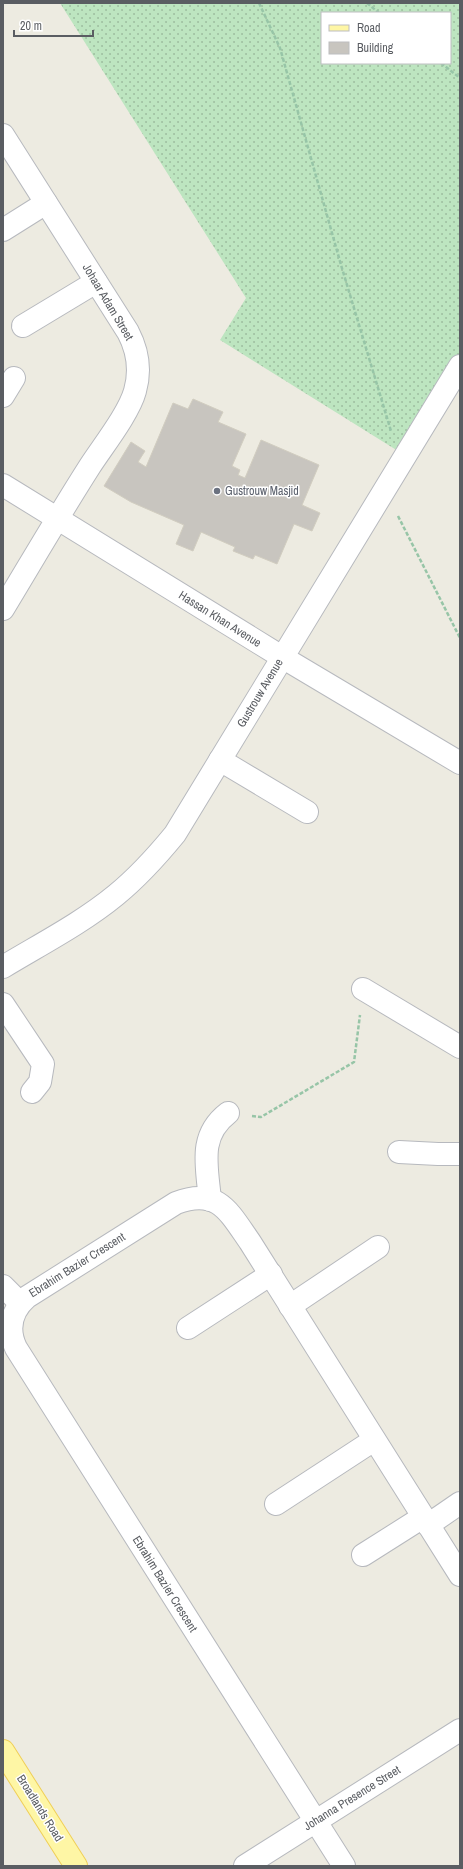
<svg xmlns="http://www.w3.org/2000/svg" width="463" height="1869" font-family="'Archivo Narrow',sans-serif">
<style>
.grass{fill:url(#grass-dots);fill-rule:evenodd}
.building{fill:#c8c5bf;stroke:#d1cdc0}
.lines{fill:none;stroke-linecap:round;stroke-linejoin:round}
.minor-casing{stroke:#b7b9be;stroke-width:24}
.major-casing{stroke:#f0cf57;stroke-width:24}
.path{stroke:#97c5a7;stroke-width:2.5;stroke-dasharray:4 2;stroke-linecap:butt}
.minor{stroke:#fff;stroke-width:22}
.major{stroke:#fef6a5;stroke-width:22}
.worship-dot{fill:#6b7280;stroke:#fff;stroke-width:1.5}
.labels{text-anchor:middle;stroke-width:3;stroke-linejoin:round;paint-order:stroke}
.street-label{font-size:12px;fill:#5a5d62;stroke:#fff}
.worship-label{font-size:12px;fill:#5b616d;stroke:#fff;text-anchor:start}
</style>
<defs>
<pattern id="grass-dots" width="8" height="8" patternUnits="userSpaceOnUse"><rect width="8" height="8" fill="#bde5c0"/><path d="M2 2h.1M6 6h.1" fill="none" stroke="#9dbd9f" stroke-width="1.8" stroke-linecap="round"/></pattern>
</defs>
<rect width="100%" height="100%" fill="#edebe1"/>
<path class="grass" d="M60,3h400v386l-9,-5 -45,72 -186,-116 26,-42zM322,13h128v50h-128z"/>
<polygon class="building" points="193,399 223,412 218,422 246,434 232,466 240,470 238,475 245,478 261,440 319,465 302,505 320,513 312,531 294,524 277,564 255,555 253,559 233,551 235,547 201,532 193,551 176,544 184,525 131,502 104,486 131,442 145,451 138,462 146,467 173,403 188,409"/>
<g class="lines">
<defs>
<g id="minor">
<path d="M3,135l125,197c10,19 13,38 7,59 -6,22 -32,55 -45,75 -30,47 -58,95 -87,143"/>
<polyline points="3,230 46,203"/>
<polyline points="23,326 96,282"/>
<polyline points="3,396 14,378"/>
<polyline points="3,485 282,657 460,763"/>
<polyline points="220,760 307,812"/>
<path d="M3,967c38,-23 79,-44 113,-72 22,-18 41,-39 59,-61l285,-468"/>
<polyline points="363,989 460,1047"/>
<polyline points="3,1004 43,1064 40,1082 32,1092"/>
<polyline points="399,1152 438,1154 460,1154"/>
<path d="M210,1200c-3,-34 -12,-64 18,-87"/>
<polyline points="3,1286 20,1303"/>
<polyline points="290,1306 378,1247"/>
<polyline points="188,1328 271,1274"/>
<polyline points="276,1504 374,1440"/>
<polyline points="428,1525 460,1503"/>
<polyline points="363,1555 423,1517"/>
<polyline points="245,1866 460,1730"/>
<path d="M344,1866l-328,-518c-9,-19 -5,-37 11,-51l149,-94c42,-16 53,9 74,39l210,333"/>
</g>
<polyline id="major" points="3,1751 76,1866"/>
</defs>
<use href="#minor" class="minor-casing"/>
<use href="#major" class="major-casing"/>
<g class="path">
<polyline points="259,3 280,48 341,265 391,431"/>
<polyline points="367,3 379,13"/>
<polyline points="441,63 460,78"/>
<polyline points="398,516 460,638"/>
<polyline points="252,1116 261,1117 354,1062 360,1015"/>
</g>
<use href="#minor" class="minor"/>
<use href="#major" class="major"/>
</g>
<circle class="worship-dot" cx="217" cy="491" r="4"/>
<g class="labels">
<g class="street-label">
<text transform="translate(108 302) rotate(59)" y="4">Johaar Adam Street</text>
<text transform="translate(220 619) rotate(32)" y="4">Hassan Khan Avenue</text>
<text transform="translate(260 693) rotate(-59)" y="4">Gustrouw Avenue</text>
<text transform="translate(77 1265) rotate(-32)" y="4">Ebrahim Bazier Crescent</text>
<text transform="translate(165 1584) rotate(58)" y="4">Ebrahim Bazier Crescent</text>
<text transform="translate(352 1798) rotate(-32)" y="4">Johanna Presence Street</text>
<text transform="translate(40 1808) rotate(58)" y="4">Broadlands Road</text>
</g>
<g class="worship-label">
<text x="225" y="495">Gustrouw Masjid</text>
</g>
</g>
<rect width="463" height="1869" fill="none" stroke="#5a5d62" stroke-width="8"/>
<rect x="321" y="12" width="130" height="52" fill="#ffffff" stroke="#bdbec0"/>
<rect x="329" y="25" width="20" height="6" fill="#fef6a5" stroke="#bdbec0"/>
<text x="357" y="32" font-size="12" fill="#5a5d62">Road</text>
<rect x="329" y="42" width="20" height="12" fill="#c8c5bf" stroke="#bdbec0"/>
<text x="357" y="52" font-size="12" fill="#5a5d62">Building</text>
<path d="M14 30v6h79v-6" fill="none" stroke="#5a5d62" stroke-width="2"/>
<text x="20" y="30" font-size="12" fill="#5a5d62" stroke="#ffffff" stroke-width="3" paint-order="stroke">20 m</text>
</svg>
